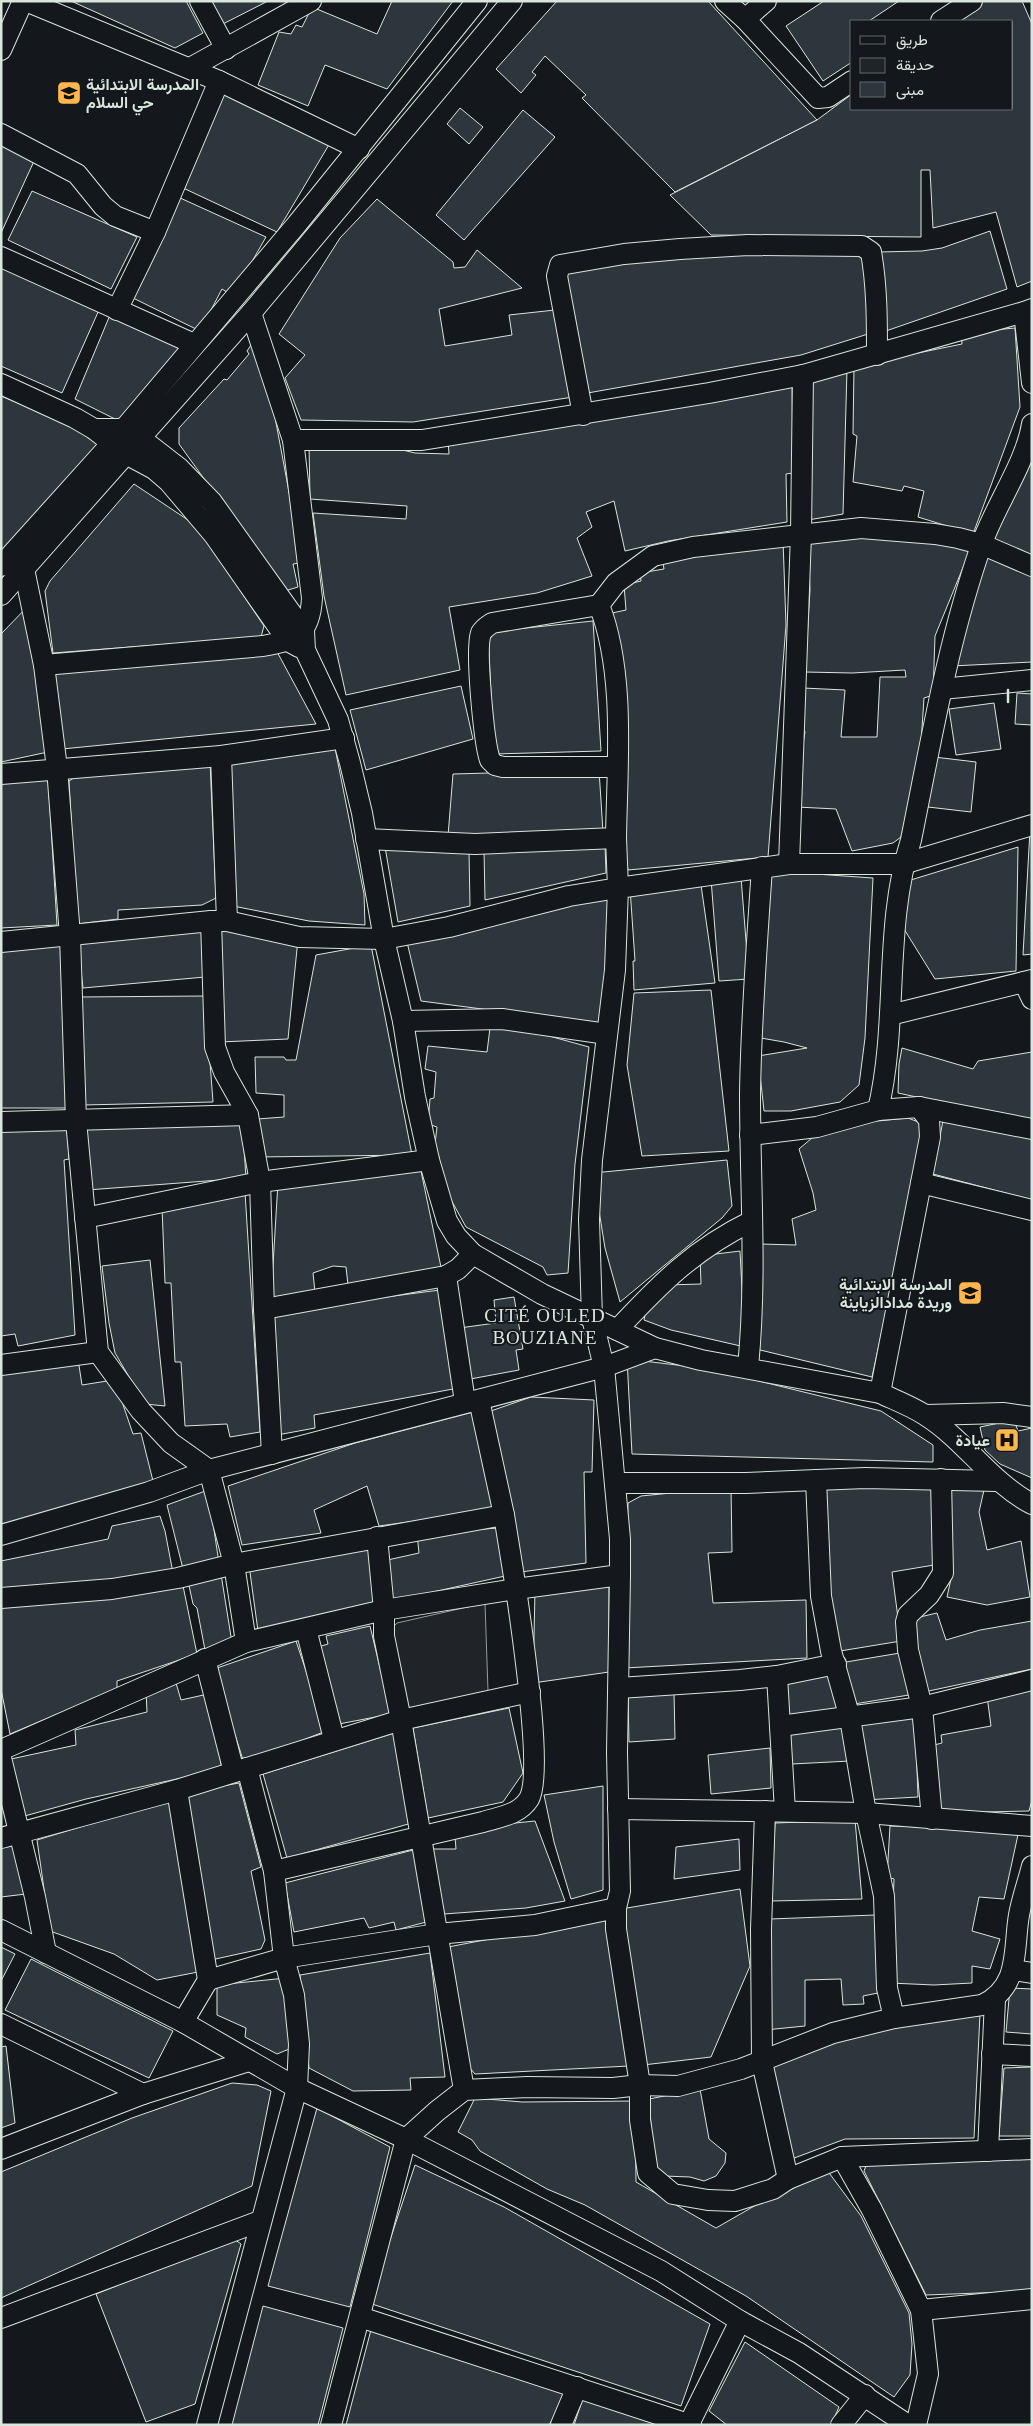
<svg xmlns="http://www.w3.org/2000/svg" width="1033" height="2426" font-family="'Times New Roman',Vazirmatn,serif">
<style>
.green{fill:#202428;stroke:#939e99}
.building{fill:#2c363c;stroke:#d8e6dc}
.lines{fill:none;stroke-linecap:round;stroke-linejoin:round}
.minor-casing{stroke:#d8e6dc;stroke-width:22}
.minor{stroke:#14181c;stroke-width:20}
.wall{stroke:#d8e6dc;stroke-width:2.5}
.labels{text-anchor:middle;stroke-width:4;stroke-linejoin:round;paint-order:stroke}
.poi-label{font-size:16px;font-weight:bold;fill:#d8e6dc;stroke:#14181c;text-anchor:end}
.quarter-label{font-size:19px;letter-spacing:1px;fill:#d8e6dc;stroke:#14181c}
</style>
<rect width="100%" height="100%" fill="#14181c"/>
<polygon class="green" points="485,1603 488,1691 408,1711 387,1633 397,1623"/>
<g class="building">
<polygon points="71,1 186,1 203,33 175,48"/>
<polygon points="206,1 268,1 219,26"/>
<polygon points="392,1 453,1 387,89 325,65 308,106 258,85 279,32 291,34 296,25 302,27 312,7 377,34"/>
<polygon points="557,1 708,1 817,120 675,192 582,98 586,95 545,56 532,72 536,75 521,93 496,69"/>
<polygon points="824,1 899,1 869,21 852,21 852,62 823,81 786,26"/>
<polygon points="980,1 1022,1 1032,24 1032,281 1017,287 996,212 933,228 930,170 921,170 921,237 711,235 670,195 817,120 852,94 852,109 1012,109 1012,21 953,21"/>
<polygon points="221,93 330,143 277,232 181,187"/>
<polygon points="460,108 483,127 469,144 447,124"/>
<polygon points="523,110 555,137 464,240 436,215"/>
<polygon points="1,144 35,159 1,233"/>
<polygon points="32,191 137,237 111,289 8,240"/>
<polygon points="178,197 266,237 250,265 230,294 222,289 200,331 131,297"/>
<polygon points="377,199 453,262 454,268 465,267 477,250 522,288 439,309 445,346 512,335 509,315 555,310 573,397 413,422 301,420 285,378 305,355 279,334 340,238"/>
<polygon points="990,231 1007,289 883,332 878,252 922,251 942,248"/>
<polygon points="780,251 866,251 868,334 801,355 582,394 559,268"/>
<polygon points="1,267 99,310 62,393 1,366"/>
<polygon points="110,315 181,345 121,422 75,399"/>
<polygon points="1015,328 1020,407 973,534 918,517 924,491 904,486 902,491 853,482 857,436 853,434 854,366 962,344 961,333"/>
<polygon points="251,345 262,348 298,540 300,563 293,564 298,587 285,591 179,444 179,428 224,379 227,380 249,354 247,351"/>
<polygon points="847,369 843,514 808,520 808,378"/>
<polygon points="792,382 793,473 786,474 787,522 668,541 625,551 614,501 586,512 592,527 577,538 592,576 537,593 449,607 460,670 346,695 324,596 313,513 406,519 407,506 310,499 309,444 382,445 415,453 449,454 448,440"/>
<polygon points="1,396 81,429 101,444 4,550 1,547"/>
<polygon points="1032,446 1032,556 989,540"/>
<polygon points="134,484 197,526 264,626 261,637 53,653 45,591 50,581"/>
<polygon points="874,537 971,548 935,636 933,695 924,698 920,758 901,837 893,843 852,851 836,809 797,807 799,765 805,732 802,726 803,688 845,690 841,737 877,737 880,677 906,677 905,670 852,673 805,672 810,590 808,540"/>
<polygon points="783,540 786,625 768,857 628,870 622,827 626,708 612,613 626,610 624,585 641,581 640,573 664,569 662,558"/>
<polygon points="986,553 1032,575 1032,662 952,666"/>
<polygon points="30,604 48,752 1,762 1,634"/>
<polygon points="593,621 601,751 494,754 488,632"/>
<polygon points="275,648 316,724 62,749 51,669"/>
<polygon points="461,686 473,739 366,770 350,710"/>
<polygon points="1017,693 1032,694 1032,725 1015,724"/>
<polygon points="994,703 1001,749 956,755 949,709"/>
<polygon points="335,748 364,894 365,925 309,921 233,906 230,762"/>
<polygon points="934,757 976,762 971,812 928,807"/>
<polygon points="210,762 216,898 202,905 118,910 118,919 77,924 69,781 80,774"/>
<polygon points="599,770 603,832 448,836 453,774"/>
<polygon points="48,777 57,925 1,928 1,782"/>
<polygon points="1032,829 1032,954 1023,955 1030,830"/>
<polygon points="605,844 606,873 485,900 484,851"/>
<polygon points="385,847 469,851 470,906 398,922"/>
<polygon points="1018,847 1016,971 935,979 904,929 901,883"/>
<polygon points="772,871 873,878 865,1038 859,1085 840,1102 791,1111 764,1111 758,1056 807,1048 784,1042 755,1037"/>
<polygon points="741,877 749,979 719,981 711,879"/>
<polygon points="700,878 715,983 634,990 633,961 635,961 630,888"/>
<polygon points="605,897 610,901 604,1025 421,1001 407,942"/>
<polygon points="223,923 298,939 288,1039 220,1042 216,949"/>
<polygon points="204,930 205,977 83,988 77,936"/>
<polygon points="61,944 66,1108 1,1108 1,947"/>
<polygon points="371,945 412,1155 258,1157 257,1119 284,1117 284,1095 256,1093 255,1057 284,1057 286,1060 296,1060 316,955"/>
<polygon points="711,990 729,1151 642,1156 627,1065 634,993"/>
<polygon points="205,996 213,1102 83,1105 77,997"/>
<polygon points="491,1020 589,1047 575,1164 568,1273 547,1275 543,1267 466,1227 449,1196 435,1144 437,1127 428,1124 430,1099 434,1098 436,1072 425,1069 428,1046 487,1052"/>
<polygon points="902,1048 973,1069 978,1061 1032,1052 1032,1122 898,1093 899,1064"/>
<polygon points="944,1115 1032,1134 1032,1200 933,1174"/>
<polygon points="242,1118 246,1178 87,1190 83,1124"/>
<polygon points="908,1118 926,1125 872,1377 756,1349 760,1244 796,1245 792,1219 816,1210 813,1193 799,1149 826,1126"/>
<polygon points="67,1127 69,1159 64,1160 75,1335 18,1346 15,1334 1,1336 1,1128"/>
<polygon points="727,1160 732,1206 722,1218 620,1302 605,1248 593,1173"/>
<polygon points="421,1171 442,1272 348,1285 346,1267 333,1266 313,1273 315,1292 271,1299 278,1182"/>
<polygon points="245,1192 260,1432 230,1437 227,1424 185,1426 181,1362 175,1362 171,1283 165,1283 162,1207"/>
<polygon points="740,1251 745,1347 671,1330 644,1320 648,1300 666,1285 701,1284 700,1256"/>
<polygon points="150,1260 165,1406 145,1404 115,1353 109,1323 102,1266"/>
<polygon points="440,1290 453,1389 314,1415 315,1428 277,1435 270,1312"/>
<polygon points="514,1297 523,1349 516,1350 519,1370 465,1380 459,1328 496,1323 494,1300"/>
<polygon points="78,1359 82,1385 107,1381 117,1387 133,1434 141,1433 153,1481 1,1530 1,1372"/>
<polygon points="627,1359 710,1369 881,1411 933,1445 933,1462 632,1454"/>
<polygon points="531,1397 594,1400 592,1472 584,1472 586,1563 521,1572 488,1412"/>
<polygon points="472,1412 496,1510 379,1526 367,1486 314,1510 321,1533 242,1545 228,1486 355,1443"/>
<polygon points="1014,1420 1018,1431 1032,1428 1032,1478 1000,1464 985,1450 980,1427"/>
<polygon points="820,1485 933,1485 934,1565 892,1572 901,1641 834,1652"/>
<polygon points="946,1485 984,1490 979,1512 987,1550 1021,1541 1030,1597 987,1605 947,1597 952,1574"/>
<polygon points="731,1487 732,1552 708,1553 713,1603 806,1600 807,1658 625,1668 628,1503 641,1496"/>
<polygon points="208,1490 219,1563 183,1569 167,1505"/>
<polygon points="160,1516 165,1531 173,1573 1,1594 1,1561 108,1539 112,1526"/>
<polygon points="498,1528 505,1576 392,1601 383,1561 419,1553 417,1534"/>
<polygon points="368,1541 375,1604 258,1631 249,1565"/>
<polygon points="221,1574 232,1643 205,1650 197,1608 193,1604 188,1581"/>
<polygon points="182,1581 197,1654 117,1681 117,1689 10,1734 1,1689 1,1606"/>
<polygon points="609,1586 609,1672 533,1683 535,1590"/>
<polygon points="937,1613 946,1640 980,1630 1032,1621 1032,1669 924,1692 907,1620"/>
<polygon points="370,1626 391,1714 339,1724 318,1647 328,1644 326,1636"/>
<polygon points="296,1641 326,1731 244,1763 214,1669"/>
<polygon points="906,1652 915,1694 848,1705 840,1663"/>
<polygon points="834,1669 841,1710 789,1718 786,1678"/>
<polygon points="176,1683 181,1700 208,1694 222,1769 86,1799 21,1817 11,1759 76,1745 75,1730 147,1712 146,1691"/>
<polygon points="1032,1685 1032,1800 1029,1811 940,1813 934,1745 942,1743 941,1735 991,1726 987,1696"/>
<polygon points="674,1692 675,1739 629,1742 628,1694"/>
<polygon points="509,1708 523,1773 503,1802 428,1818 413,1728"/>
<polygon points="915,1710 918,1797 864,1800 857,1726"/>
<polygon points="846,1721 850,1761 792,1764 787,1730"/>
<polygon points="394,1733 412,1823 287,1858 263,1774"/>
<polygon points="770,1748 771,1788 711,1794 708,1755"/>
<polygon points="239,1783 261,1867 251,1871 265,1940 261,1949 211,1960 184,1793"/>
<polygon points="603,1786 603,1890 571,1899 554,1842 544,1795"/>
<polygon points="170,1800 198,1972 157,1980 114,1954 50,1931 37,1840"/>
<polygon points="855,1820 862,1899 771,1901 775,1823"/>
<polygon points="535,1821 565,1901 526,1908 444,1914 432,1849 456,1849 455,1837 486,1826"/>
<polygon points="890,1826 1019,1830 1004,1899 979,1897 972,1931 1000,1939 990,1969 972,1966 972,1983 934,1985 890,1983 894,1879 887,1877"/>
<polygon points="739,1839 740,1870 674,1879 676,1847"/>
<polygon points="13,1846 26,1894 1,1897 1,1848"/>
<polygon points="417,1849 430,1921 396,1930 394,1922 369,1928 364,1918 294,1932 285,1883"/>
<polygon points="740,1889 750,1966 711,2057 643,2065 621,1909"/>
<polygon points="606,1914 629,2066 475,2074 465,2062 448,1947 573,1923"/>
<polygon points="875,1915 878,1993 863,1996 864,2004 843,2005 841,1979 805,1980 805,2026 765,2030 770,1919"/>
<polygon points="1,1947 15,1954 1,1981"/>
<polygon points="430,1953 445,2077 410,2078 411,2090 353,2091 309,2068 300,1975"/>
<polygon points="31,1959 173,2031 149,2078 5,2010"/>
<polygon points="286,1978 294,2047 277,2054 245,2037 246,2028 217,2015 217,1985"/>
<polygon points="1010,1988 1032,1989 1032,2034 1006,2032"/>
<polygon points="980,2014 974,2138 845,2139 789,2160 783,2140 772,2060 865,2030"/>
<polygon points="6,2046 15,2123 1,2128 1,2047"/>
<polygon points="1032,2067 1032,2136 999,2136 1004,2068"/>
<polygon points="232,2083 257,2085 271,2091 252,2186 1,2298 1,2172 132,2118"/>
<polygon points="700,2089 709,2139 726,2153 725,2163 716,2176 704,2181 690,2177 664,2176 657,2168 653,2150 649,2099"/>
<polygon points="475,2098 522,2102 635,2101 636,2182 716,2228 824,2166 861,2216 909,2313 912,2344 910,2375 894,2397 746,2296 585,2205 547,2189 480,2151 472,2140 458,2132"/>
<polygon points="317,2108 390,2147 350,2307 268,2286"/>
<polygon points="1032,2155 1032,2291 926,2295 864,2171 869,2158"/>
<polygon points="415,2165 504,2207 710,2324 681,2406 369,2303"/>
<polygon points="234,2239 241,2244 195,2404 146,2422 96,2294"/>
<polygon points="263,2306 343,2328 318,2425 232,2425"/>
<polygon points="372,2326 567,2394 549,2425 346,2425"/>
<polygon points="745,2342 839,2407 831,2425 727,2425 709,2411"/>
<polygon points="584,2395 657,2425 574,2425"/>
</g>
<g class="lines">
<defs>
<g id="minor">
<polyline points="26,1 219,81 359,149"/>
<polyline points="200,1 226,49"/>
<polyline points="725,1 745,19 818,98 828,97 852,81"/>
<polyline points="745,19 766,1"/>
<polyline points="941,21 972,1"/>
<polyline points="1,50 23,1"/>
<polyline points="190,68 311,1"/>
<polyline points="1,134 77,174 103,206 115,216 155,232"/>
<polyline points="1,257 194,344"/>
<polyline points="1032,309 1024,312 1032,383"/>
<polyline points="117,310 155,232 219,81"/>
<polyline points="1,384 75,418 94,429 126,454 154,469 169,482 214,535 288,641 299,647"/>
<path d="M583,415l-26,-139 3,-11 64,-11 56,-5 68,-4 114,1 9,6c6,34 6,68 6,103"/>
<path d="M94,429h28l17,8 40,31 33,34 92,129 1,19 33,70 12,43 12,50 22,126 19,82 12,76 14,63 18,61 9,15 17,18 69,40 113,54 46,12 179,33c15,7 31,13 45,22 40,25 65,67 107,89"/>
<polyline points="293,440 422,440 709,393 803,375 1024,312"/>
<polyline points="1,566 111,444 297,224 477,1"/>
<path d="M24,569l20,96 219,-19c33,-6 47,-11 49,-48l-19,-158 -42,-127"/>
<polyline points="1,595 251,313 512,1"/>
<polyline points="599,605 616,583 653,556 693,547 861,528 935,534 958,538 981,544 1032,566"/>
<polyline points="44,665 57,768 70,936 76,1121 98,1352 141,1411 171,1443 209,1470 604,1367 655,1348"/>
<polyline points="942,689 1032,680"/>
<polyline points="221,756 227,921"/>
<polyline points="1,774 221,756 344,738"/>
<path d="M366,839l109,5 141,-6c1,-72 10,-165 -17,-233l-107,18c-4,3 -8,5 -11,10 -6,16 3,110 9,127l5,5 8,2h114"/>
<polyline points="789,864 801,534 803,375"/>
<polyline points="211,921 227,921 299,937 384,939 449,927 569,896 618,888 616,838"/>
<polyline points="1,942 211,921 215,1047 224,1072 248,1115 260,1182 264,1309 272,1454"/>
<polyline points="1024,982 1032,999"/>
<polyline points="890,1015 1032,980"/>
<polyline points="403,1021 502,1019 607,1034"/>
<polyline points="919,1107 1032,1129"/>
<polyline points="1,1122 248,1115"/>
<polyline points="750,1135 817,1127 878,1110"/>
<polyline points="921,1183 1032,1210"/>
<polyline points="85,1218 260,1182 429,1160"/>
<polyline points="446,1276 465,1402"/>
<polyline points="264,1309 446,1276 458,1269 473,1254"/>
<path d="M617,1330c43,-46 77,-81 135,-109"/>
<polyline points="1,1365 98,1352"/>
<path d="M748,1367c9,-90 2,-182 2,-273 1,-75 7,-151 12,-227"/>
<path d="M880,1393l50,-256 -1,-17 -10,-13 -41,3c21,-89 5,-182 33,-270 20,-99 37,-199 70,-294 13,-39 45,-83 51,-122"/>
<polyline points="479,1400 504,1515 516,1589 620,1575 620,1539 604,1367 592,1318 589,1219 592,1160 615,970 618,888 789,864 903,864 1032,825"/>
<polyline points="926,1415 1003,1413 1032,1417"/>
<polyline points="816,1480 821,1596 831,1651 850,1718 866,1813 880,1877 884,1896 887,1988 894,2018"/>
<polyline points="615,1483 746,1483 865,1478 996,1481"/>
<polyline points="1,1535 149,1492 209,1470 234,1564 246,1642"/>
<polyline points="377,1537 384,1610 384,1636 401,1720 464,2090"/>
<polyline points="1,1598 112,1589 178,1578 234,1564 504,1515"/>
<polyline points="306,1629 334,1739"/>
<polyline points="205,1659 234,1772"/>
<polyline points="777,1676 785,1811"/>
<polyline points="619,1688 740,1680 777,1676 836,1664"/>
<polyline points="780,1726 922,1707 1032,1680"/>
<path d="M1,1750l245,-108 138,-32 132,-21c5,37 28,183 13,210 -10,16 -30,18 -46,23l-209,49 10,87 10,37 5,49 -2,44 -90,337"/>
<polyline points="1,1758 35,1897 46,1953"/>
<polyline points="247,1768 274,1871"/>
<polyline points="177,1790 208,1980 183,2022"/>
<polyline points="618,1809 866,1813 1032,1826"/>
<polyline points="765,1811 761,1929 762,2062 788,2179 842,2157 1032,2149"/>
<polyline points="932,1819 922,1707 908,1650 906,1622 908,1615 929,1595 943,1573 941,1479"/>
<polyline points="1,1838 177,1790 401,1720 530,1692"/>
<polyline points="616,1908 620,1891 617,1752 620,1575"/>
<polyline points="1,1930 183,2022 297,2088 406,2139 661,2271 740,2321 799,2353 908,2425"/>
<polyline points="1014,1970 1032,1973"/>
<polyline points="208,1980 284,1958 437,1934 535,1925 616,1908 616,1929 640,2085 640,2120 648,2173 673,2194 708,2200 735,2201 773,2189 788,2179"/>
<polyline points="1,2024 143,2094"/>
<polyline points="992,2054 1032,2056"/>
<polyline points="1,2149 143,2094 249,2061"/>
<polyline points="988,2151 995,2000"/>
<polyline points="842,2157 872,2210 921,2310 928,2374 916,2425"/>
<polyline points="921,2310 1032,2299"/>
<polyline points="360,2317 691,2425"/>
<polyline points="1,2318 260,2221"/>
<polyline points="689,2424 740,2321"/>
<path d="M331,2425l75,-286 31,-28 27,-21 63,-3 86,1 27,-3 38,1 63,-17 92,-36 61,-15 88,-13c39,-18 31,-56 37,-90 3,-17 9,-33 13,-49"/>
<polyline points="561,2425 577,2387"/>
<polyline points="841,2425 865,2395"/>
</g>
</defs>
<use href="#minor" class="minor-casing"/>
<use href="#minor" class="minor"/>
<polyline class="wall" points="1008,702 1008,690"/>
</g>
<defs>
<symbol id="school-square" viewBox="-11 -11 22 22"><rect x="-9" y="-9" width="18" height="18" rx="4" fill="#ffb74d" stroke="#14181c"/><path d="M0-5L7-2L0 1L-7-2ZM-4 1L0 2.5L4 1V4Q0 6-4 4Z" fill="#111"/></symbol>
<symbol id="hospital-square" viewBox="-11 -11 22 22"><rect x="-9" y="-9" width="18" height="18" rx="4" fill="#ffb74d" stroke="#14181c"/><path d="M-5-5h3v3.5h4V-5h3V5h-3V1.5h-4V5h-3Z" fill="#111"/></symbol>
</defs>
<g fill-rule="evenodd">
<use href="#school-square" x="55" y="79" width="28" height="28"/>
<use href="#school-square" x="956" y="1279" width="28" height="28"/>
<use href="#hospital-square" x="993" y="1426" width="28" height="28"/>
</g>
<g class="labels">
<g class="poi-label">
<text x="86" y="90" text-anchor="start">المدرسة الابتدائية<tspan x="86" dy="18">حي السلام</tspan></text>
<text x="952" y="1290">المدرسة الابتدائية<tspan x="952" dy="18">وريدة مدادالزياينة</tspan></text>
<text x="990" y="1446">عيادة</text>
</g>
<g class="quarter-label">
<text x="545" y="1322">CITÉ OULED<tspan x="545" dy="22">BOUZIANE</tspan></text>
</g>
</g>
<rect width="1033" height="2426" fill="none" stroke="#d8e6dc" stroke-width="5"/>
<rect x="850" y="20" width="162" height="90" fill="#14181c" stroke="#626a69"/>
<rect x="860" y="36" width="25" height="8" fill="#14181c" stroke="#626a69"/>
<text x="896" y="45" font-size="15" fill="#d8e6dc">طريق</text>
<rect x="860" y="58" width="25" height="15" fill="#202428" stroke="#626a69"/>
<text x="896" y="70" font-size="15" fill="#d8e6dc">حديقة</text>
<rect x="860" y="82" width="25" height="15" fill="#2c363c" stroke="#626a69"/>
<text x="896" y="95" font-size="15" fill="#d8e6dc">مبنى</text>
</svg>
